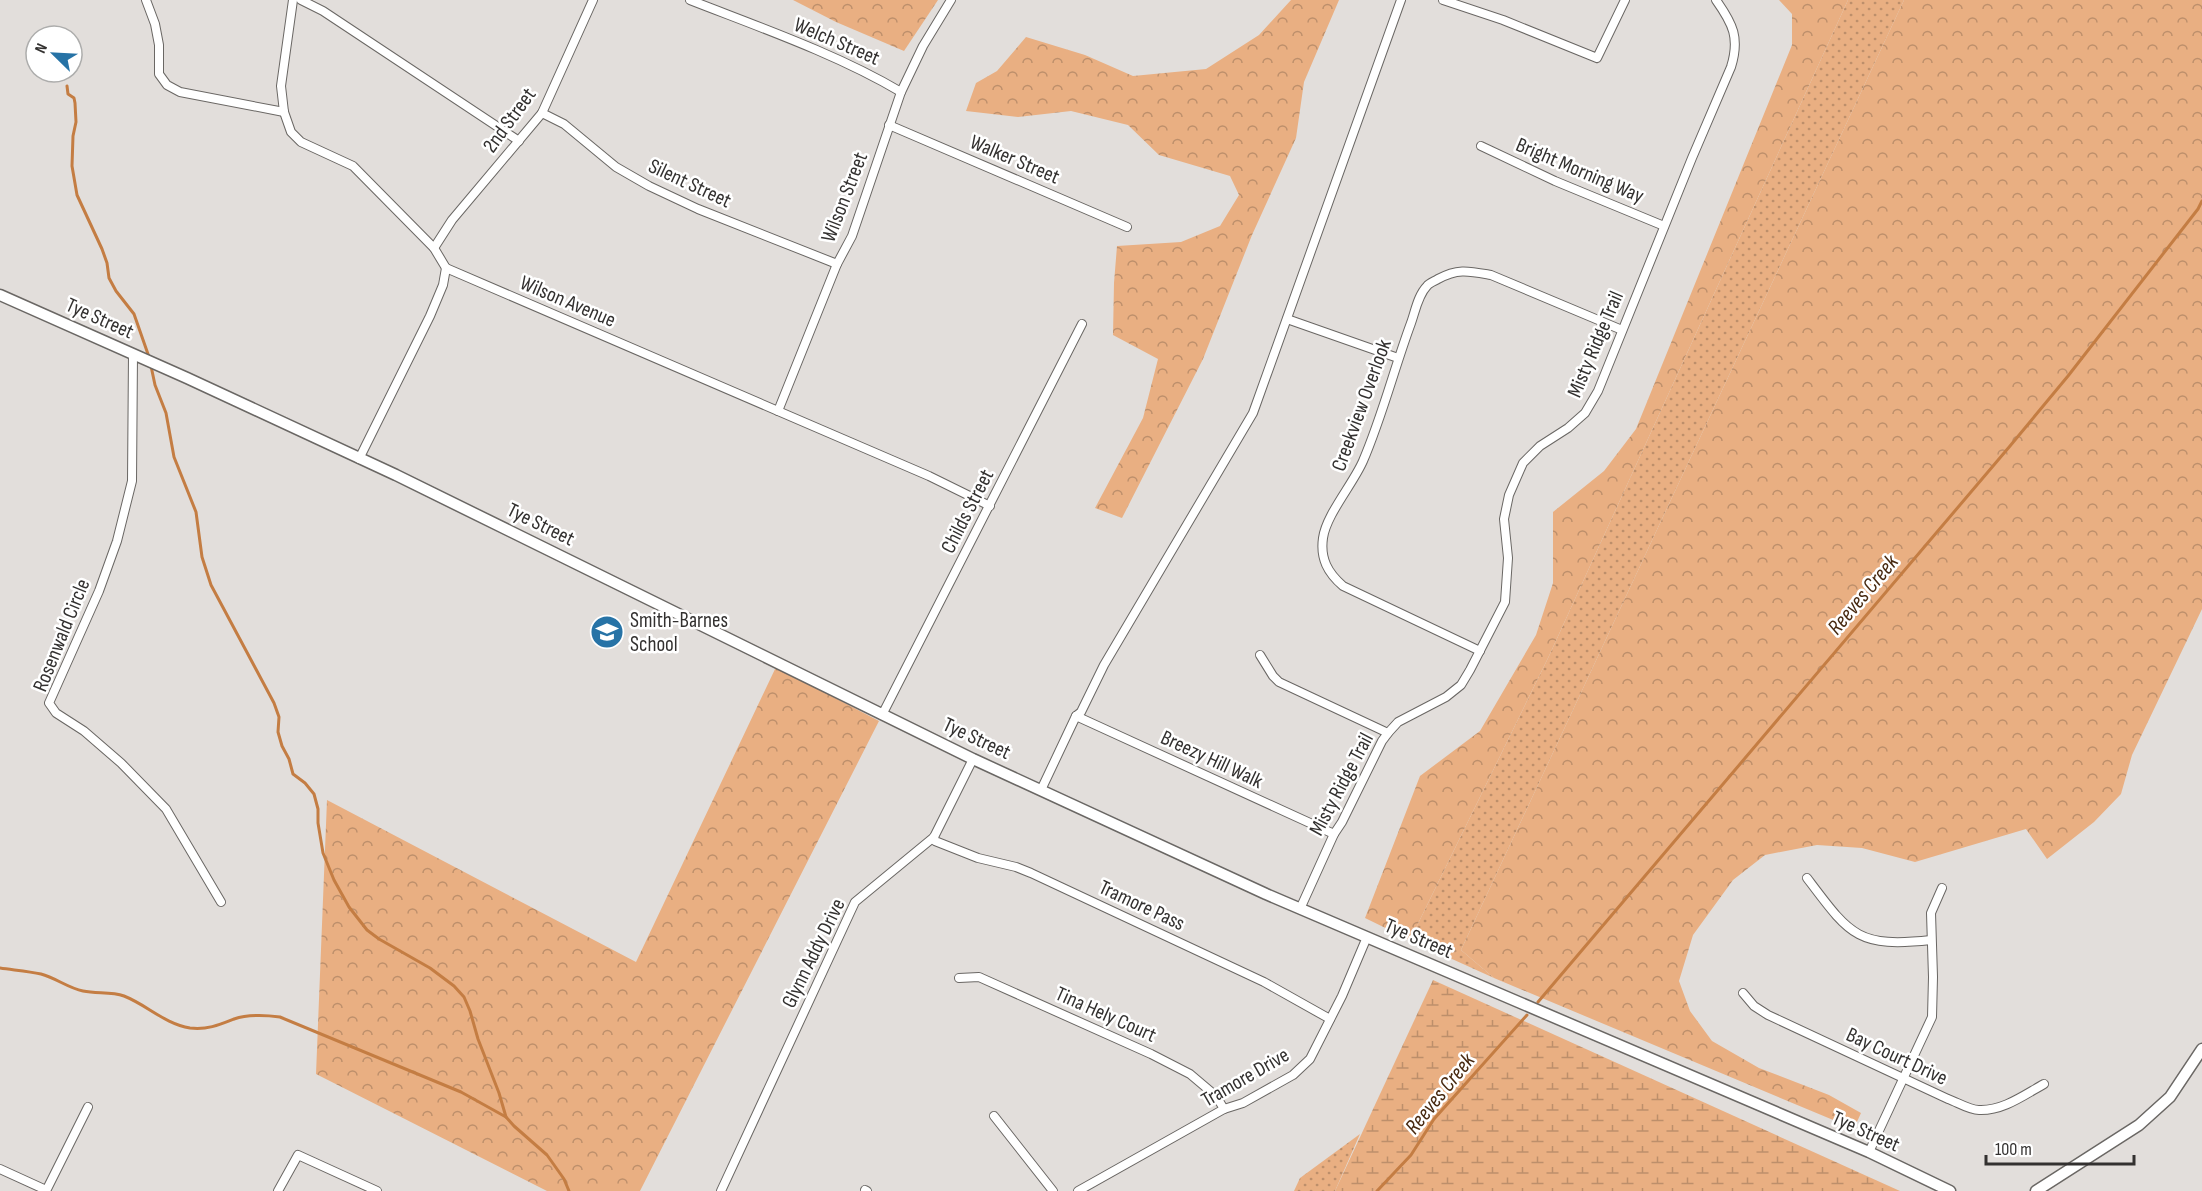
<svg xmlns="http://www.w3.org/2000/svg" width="2202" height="1191" font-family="'Sofia Sans Condensed',sans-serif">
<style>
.grass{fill:url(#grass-dots)}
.forest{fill:url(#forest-crowns)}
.wetland{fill:url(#wetland-marsh)}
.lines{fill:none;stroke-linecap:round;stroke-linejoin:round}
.stream{stroke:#c47d43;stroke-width:3}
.minor-casing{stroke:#6a6764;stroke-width:10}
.tertiary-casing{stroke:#6a6764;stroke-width:13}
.minor{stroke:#fff;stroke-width:8}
.tertiary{stroke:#fff;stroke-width:10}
.labels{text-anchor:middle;stroke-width:5;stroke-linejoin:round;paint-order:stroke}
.street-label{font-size:21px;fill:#333130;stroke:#fff}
.poi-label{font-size:21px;fill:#333130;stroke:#fff;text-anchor:start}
.water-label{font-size:22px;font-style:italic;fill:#482a11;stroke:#fff}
</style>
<defs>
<pattern id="grass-dots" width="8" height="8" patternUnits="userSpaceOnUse" patternTransform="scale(1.5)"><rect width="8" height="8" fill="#e9af82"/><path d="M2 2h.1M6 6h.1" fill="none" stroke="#bd8f6b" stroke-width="1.8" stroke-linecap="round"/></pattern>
<pattern id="forest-crowns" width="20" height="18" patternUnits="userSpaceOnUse" patternTransform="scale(1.5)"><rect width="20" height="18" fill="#e9af82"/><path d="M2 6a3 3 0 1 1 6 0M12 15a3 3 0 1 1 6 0" fill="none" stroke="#bd8f6b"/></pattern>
<pattern id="wetland-marsh" width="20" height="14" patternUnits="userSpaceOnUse" patternTransform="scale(1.5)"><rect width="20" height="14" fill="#e9af82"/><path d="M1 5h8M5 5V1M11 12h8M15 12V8" fill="none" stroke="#bd8f6b"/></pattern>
</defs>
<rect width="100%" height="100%" fill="#e2dedb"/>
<g class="grass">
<polygon points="1848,0 1904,0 1461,950 1494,978 1410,940 1549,656"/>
<polygon points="1360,1134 1335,1191 1294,1191 1300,1178"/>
</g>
<g class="forest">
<polygon points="793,0 938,0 904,51 836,22"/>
<polygon points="1291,0 1339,0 1304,82 1296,138 1252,235 1203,359 1122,518 1095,508 1143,418 1158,359 1113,335 1114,283 1117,246 1181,242 1220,226 1239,195 1230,176 1159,155 1128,125 1071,111 1018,117 966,111 976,83 997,71 1026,37 1085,55 1133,76 1206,69 1259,35"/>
<polygon points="1779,0 1848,0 1549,656 1410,940 1365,918 1420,776 1480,731 1536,635 1553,583 1553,512 1604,471 1636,429 1792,45 1792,14"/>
<polygon points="1904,0 2202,0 2202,609 2132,755 2121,794 2094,822 2047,859 2026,829 1915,862 1862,848 1817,845 1765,855 1733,880 1693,935 1679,981 1690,1011 1712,1041 1759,1068 1829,1095 1861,1113 1856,1124 1838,1122 1494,978 1461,950"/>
<polygon points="776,667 879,721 640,1191 547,1191 316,1074 327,800 636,962"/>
</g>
<polygon class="wetland" points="1433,980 1900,1191 1335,1191"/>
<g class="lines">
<g class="stream">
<polyline points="67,86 68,94 74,98 75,103 76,122 73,136 72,166 77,195 102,249 107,263 109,278 116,291 134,314 149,357"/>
<polyline points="151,366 155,385 166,413 174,457 196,512 202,557 211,585 274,703 279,717 278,732 282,746 289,759 293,774 305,783 314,794 318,809 318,823 323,853 334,880 349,907 367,930 379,939 430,968 454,986 464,997 470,1011 478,1039 499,1093 506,1117 514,1126 547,1155 564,1179 569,1191"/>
<path d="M0,968c13,2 28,3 41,6 15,4 27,14 42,17 14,3 28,0 41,5 23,9 41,28 66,32 17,2 29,-3 44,-9 15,-5 31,-4 46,-2l181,75 45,25"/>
<polyline points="1538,1002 2010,446 2068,376 2198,209 2202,201"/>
<polyline points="1377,1191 1411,1155 1434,1119 1527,1015"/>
</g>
<defs>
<g id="minor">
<polyline points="146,0 155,24 159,45 159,74 167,85 180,92 284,112"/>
<polyline points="293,0 281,86 284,112 291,132 301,142 353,166 434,248 446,268 929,476 990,506"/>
<polyline points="301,0 323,11 519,141"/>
<path d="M690,0c69,27 147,54 211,92"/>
<polyline points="1443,0 1503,20 1597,58 1625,0"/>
<polyline points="542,113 564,124 616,167 649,186 698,209 837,264"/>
<polyline points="889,125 1127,227"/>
<polyline points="1481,146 1555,181 1664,226"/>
<polyline points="434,248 452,220 542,113 593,0"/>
<polyline points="1287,319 1398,358"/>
<polyline points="133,354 132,481 117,541 99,591 49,703 56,713 84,731 121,763 166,809 221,902"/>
<polyline points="778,411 837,264 852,236 901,92 923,46 951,0"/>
<polyline points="359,459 430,316 443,285 446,268"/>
<path d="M1480,651l-137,-65c-15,-13 -23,-27 -20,-48 3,-23 30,-54 40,-77 19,-44 31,-92 48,-138 4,-11 7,-28 16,-37 2,-3 8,-5 11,-7 20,-11 31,-8 53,-4l131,55"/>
<polyline points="1260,655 1273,676 1279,682 1388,733"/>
<polyline points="882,715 1082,324"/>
<polyline points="1076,716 1334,834"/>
<polyline points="1041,790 1076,716 1081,712 1104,665 1253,413 1401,0"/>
<polyline points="934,837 935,841 978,858 1016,867 1031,873 1264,982 1330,1019"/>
<path d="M1807,878c43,57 50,70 124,62"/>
<path d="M1300,909l34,-75 8,-12 40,-81 6,-8 10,-11 48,-25 15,-12 9,-15 35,-68 3,-44 -4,-39 5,-24 14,-32 17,-17 28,-18 17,-15 13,-22 94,-233 39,-91c9,-29 2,-43 -15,-67"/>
<polyline points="959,978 979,977 1151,1054 1190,1074 1216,1096 1224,1109"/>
<path d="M1743,993l11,13 14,9 180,84c9,3 21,11 31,11 24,1 45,-15 65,-26"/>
<polyline points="994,1116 1053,1191"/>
<polyline points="1869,1152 1932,1017 1933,977 1931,913 1942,888"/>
<polyline points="0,1169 46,1190"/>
<polyline points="865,1190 867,1191"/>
<polyline points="46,1191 88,1107"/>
<polyline points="278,1191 298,1155 377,1191"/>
<polyline points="721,1191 855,902 934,837 973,759"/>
<polyline points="1078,1191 1224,1109 1243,1103 1293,1075 1310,1059 1342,996 1367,937"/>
</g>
<g id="tertiary">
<polyline points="0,295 187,378 396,475 973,759 1266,894 1869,1152 1950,1191"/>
<polyline points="2036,1191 2139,1125 2170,1097 2202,1049"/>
</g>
</defs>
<use href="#minor" class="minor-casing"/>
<use href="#tertiary" class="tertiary-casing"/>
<use href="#minor" class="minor"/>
<use href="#tertiary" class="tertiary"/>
</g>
<defs>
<symbol id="school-disc" viewBox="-11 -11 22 22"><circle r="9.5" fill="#2773a6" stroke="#fff"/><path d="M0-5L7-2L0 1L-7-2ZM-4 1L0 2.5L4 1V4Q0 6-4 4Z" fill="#fff"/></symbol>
</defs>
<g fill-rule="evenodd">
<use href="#school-disc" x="588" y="613" width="38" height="38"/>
</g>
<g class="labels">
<g class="street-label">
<text transform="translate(837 41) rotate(23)" y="7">Welch Street</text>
<text transform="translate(509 120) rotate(-54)" y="7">2nd Street</text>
<text transform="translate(1015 159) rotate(23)" y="7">Walker Street</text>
<text transform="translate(1580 170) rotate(23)" y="7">Bright Morning Way</text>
<text transform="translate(690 183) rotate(25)" y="7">Silent Street</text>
<text transform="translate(844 197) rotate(-69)" y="7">Wilson Street</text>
<text transform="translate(568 301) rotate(23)" y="7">Wilson Avenue</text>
<text transform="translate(100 318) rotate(24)" y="7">Tye Street</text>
<text transform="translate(1595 344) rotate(-67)" y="7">Misty Ridge Trail</text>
<text transform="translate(1361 405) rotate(-70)" y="7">Creekview Overlook</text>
<text transform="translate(967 511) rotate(-63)" y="7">Childs Street</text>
<text transform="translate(541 524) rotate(26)" y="7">Tye Street</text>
<text transform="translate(61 635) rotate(-68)" y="7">Rosenwald Circle</text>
<text transform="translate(977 738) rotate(25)" y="7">Tye Street</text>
<text transform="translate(1212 759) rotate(25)" y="7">Breezy Hill Walk</text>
<text transform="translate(1341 784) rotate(-62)" y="7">Misty Ridge Trail</text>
<text transform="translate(1142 905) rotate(25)" y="7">Tramore Pass</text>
<text transform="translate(1419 938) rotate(23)" y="7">Tye Street</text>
<text transform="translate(813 953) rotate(-64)" y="7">Glynn Addy Drive</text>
<text transform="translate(1106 1014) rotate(24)" y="7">Tina Hely Court</text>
<text transform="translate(1897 1056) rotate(25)" y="7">Bay Court Drive</text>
<text transform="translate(1245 1077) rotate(-30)" y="7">Tramore Drive</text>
<text transform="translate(1866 1131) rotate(24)" y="7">Tye Street</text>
</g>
<g class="poi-label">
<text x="630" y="627">Smith-Barnes<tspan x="630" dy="24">School</tspan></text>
</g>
<g class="water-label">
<text transform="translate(1862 594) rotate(-50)" y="8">Reeves Creek</text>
<text transform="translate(1439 1093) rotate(-51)" y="8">Reeves Creek</text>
</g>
</g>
<g transform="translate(54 54) rotate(294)"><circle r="28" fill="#ffffff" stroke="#adadac" stroke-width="1.5"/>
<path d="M0-4.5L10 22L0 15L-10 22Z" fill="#2773a6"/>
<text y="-9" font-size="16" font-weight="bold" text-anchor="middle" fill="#333130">N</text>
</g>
<path d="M1986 1155v9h148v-9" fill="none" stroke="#333130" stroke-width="3"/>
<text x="1995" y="1155" font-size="18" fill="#333130" stroke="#ffffff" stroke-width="4.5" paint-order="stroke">100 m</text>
</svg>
